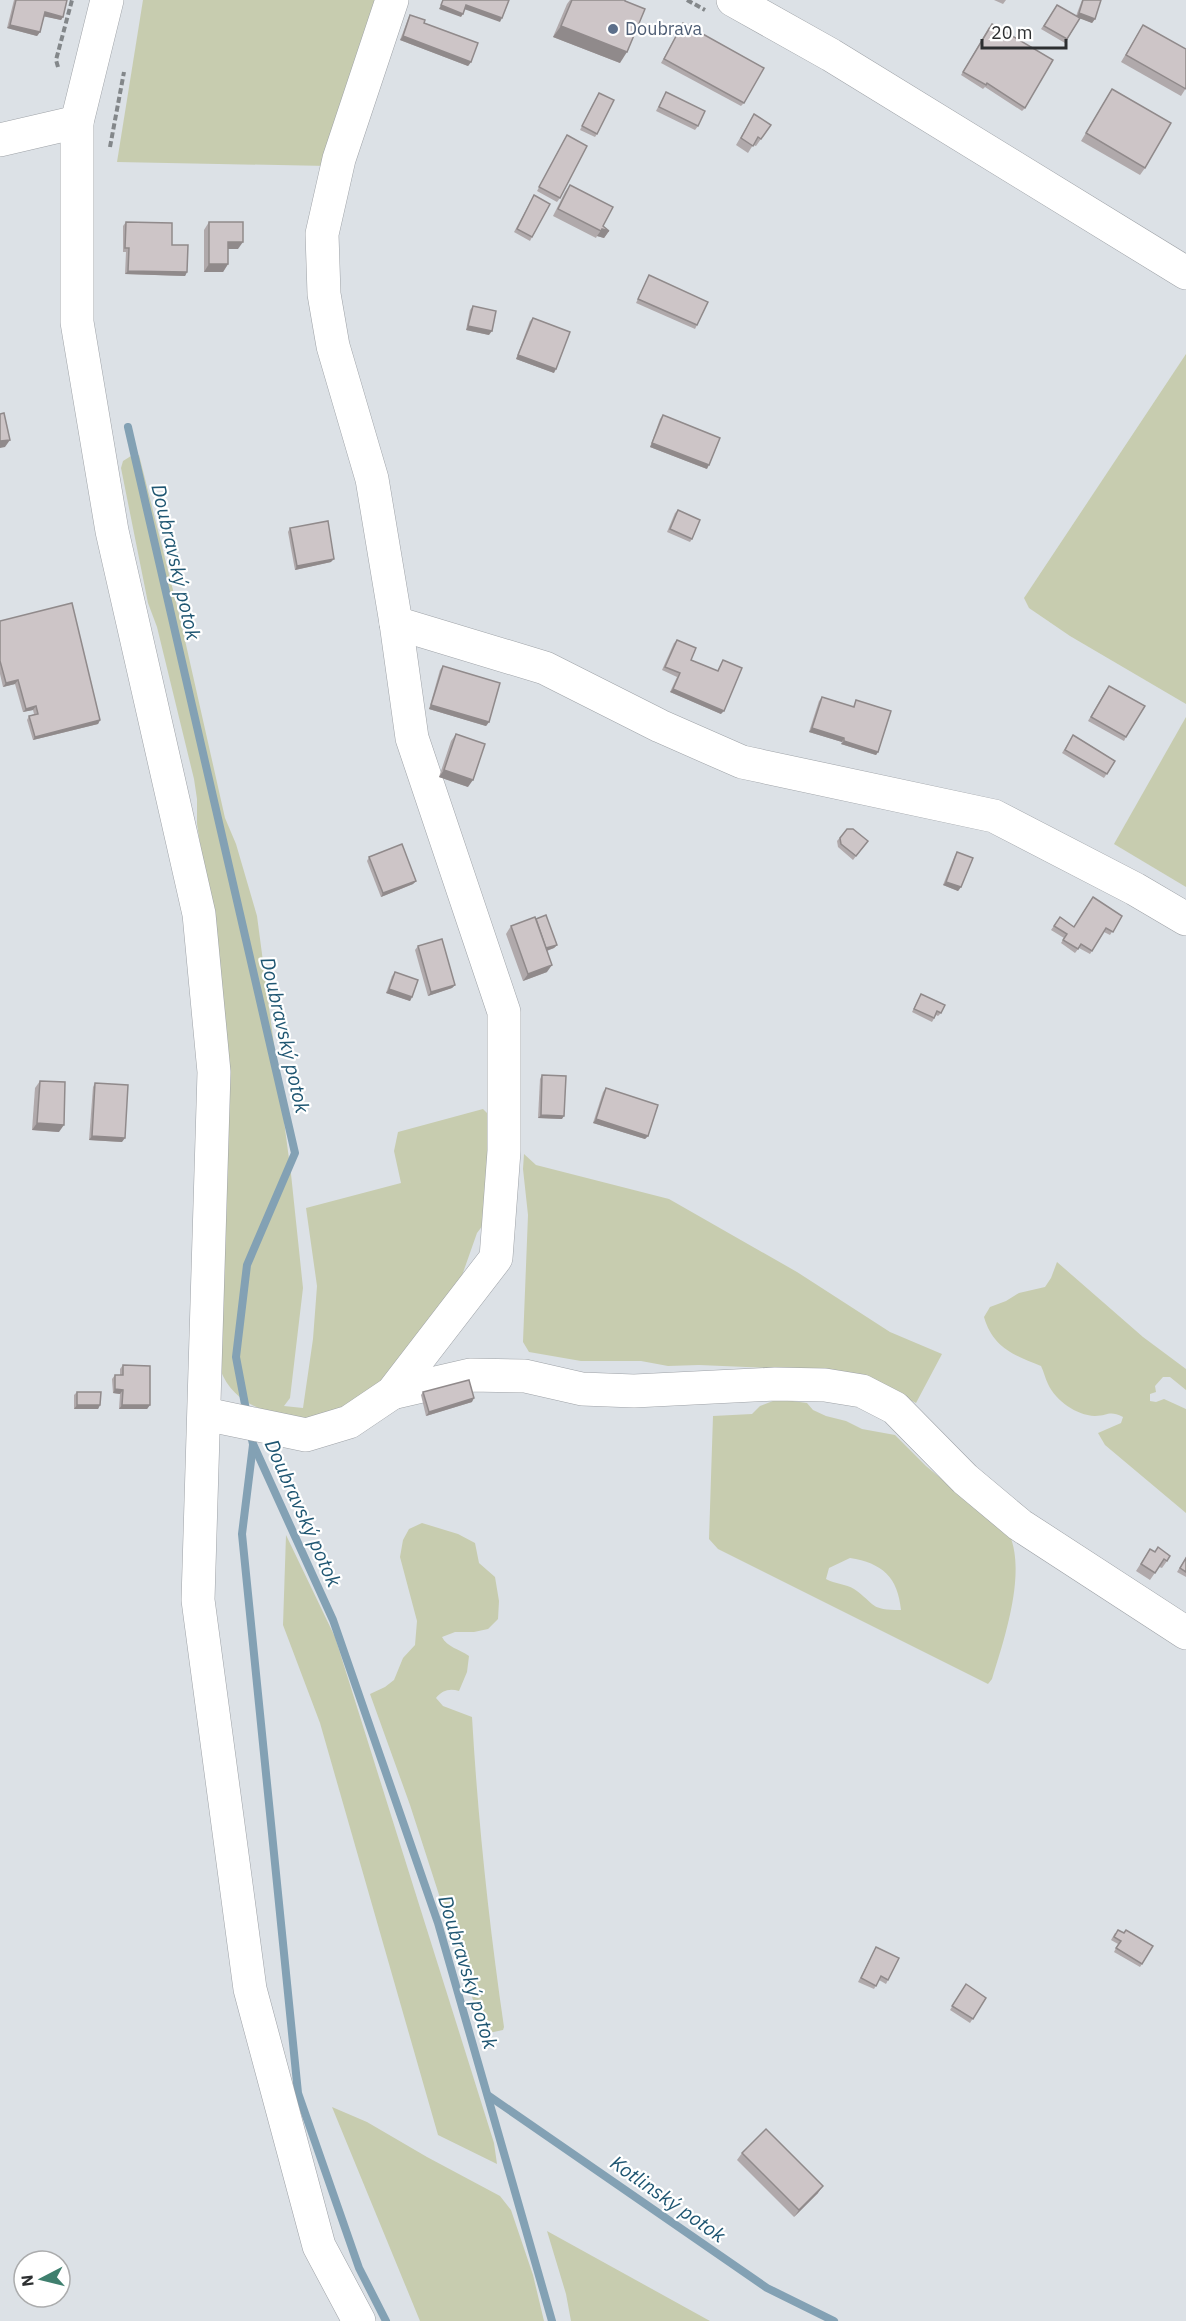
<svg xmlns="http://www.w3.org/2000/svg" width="1186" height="2321" font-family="'IBM Plex Sans',sans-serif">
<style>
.green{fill:#c7ccaf;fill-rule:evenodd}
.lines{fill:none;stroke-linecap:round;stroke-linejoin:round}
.stream{stroke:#83a1b4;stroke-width:8}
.minor-casing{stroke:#9ea2a7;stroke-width:34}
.path{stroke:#83878a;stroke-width:4;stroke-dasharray:6 3;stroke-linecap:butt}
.minor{stroke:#fff;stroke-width:33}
.wall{fill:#b0a9ab}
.shaded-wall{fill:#908a8b}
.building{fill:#cdc5c7;stroke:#908a8b;stroke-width:1.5}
.service-dot{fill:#5c6f8a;stroke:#fff;stroke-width:2}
.labels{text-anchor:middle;stroke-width:4.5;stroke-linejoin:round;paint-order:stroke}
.service-label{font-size:18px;fill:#4e5e75;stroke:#fff;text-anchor:start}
.water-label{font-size:20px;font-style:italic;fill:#1f5672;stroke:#fff}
</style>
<rect width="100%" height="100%" fill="#dce1e6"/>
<g class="green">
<polygon points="143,0 377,0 328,166 117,162"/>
<polygon points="1186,354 1186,704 1070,636 1029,608 1024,598"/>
<path d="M139,455l41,163 45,200 11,26 21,72 34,258 12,114 -13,110 -6,8 19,2 10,-69 4,-53 -11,-78 95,-25 -7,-32 4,-19 85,-23 4,4 6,35 -7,73 -9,12 -18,51 -49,81 -91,57c-39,-7 -83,-10 -99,-53l-9,-455 -14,-90v-25l-3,-20 -37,-152 -9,-24 -27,-135 2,-7 8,-5z"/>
<polygon points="1186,717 1186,887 1114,844"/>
<polygon points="524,1154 536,1165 669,1199 797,1272 890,1332 942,1354 916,1403 884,1386 767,1368 699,1365 668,1366 641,1361 581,1361 529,1352 523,1342 528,1215 523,1169"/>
<path d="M1057,1262l86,75 43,32v21l-16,-13h-7l-8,9 1,6 -6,2v7l6,1 8,-3 22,10v104l-81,-68 -7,-12 23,-10 2,-6c-14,-7 -15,-1 -28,-1 -19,-1 -39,-15 -47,-32 -3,-6 -4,-12 -7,-18 -27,-11 -48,-18 -57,-49l6,-10 16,-6 13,-8 26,-6 6,-9z"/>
<path d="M778,1399l29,4 6,7 13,6 20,5 16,8 33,6 31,31 84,70c16,39 -6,104 -18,143l-4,5 -270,-135 -9,-10 4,-123 39,-2 8,-8zM850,1558c32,5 48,19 51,52 -32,0 -24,-5 -47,-21 -8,-5 -19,-5 -28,-10l3,-11z"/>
<path d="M422,1523l36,11 17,9 4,20 16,14 4,24 -1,18 -10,10 -14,3h-19l-13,5c5,10 17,12 27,19l-2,16 -8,19c-9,-3 -17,-1 -23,7l7,8 29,11c6,104 17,207 32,310l-1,3 -19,4 -74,-229 -40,-111 15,-7 9,-7 9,-22 12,-13 2,-24 -17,-64 3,-17 6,-11z"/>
<polygon points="286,1535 335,1637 494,2143 497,2164 438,2135 320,1723 283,1625"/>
<polygon points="332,2107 367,2122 427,2157 500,2196 511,2210 533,2275 544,2321 420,2321"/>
<polygon points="547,2231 710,2321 571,2321 566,2294"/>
</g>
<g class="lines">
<g class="stream">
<polyline points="128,427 295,1153 247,1265 236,1357 247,1415"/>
<polyline points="250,1431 253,1444 333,1620 438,1923 552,2321"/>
<polyline points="253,1445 242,1534 298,2093 359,2268 386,2321"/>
<polyline points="489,2096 767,2288 834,2321"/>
</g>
<defs>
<g id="minor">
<polyline points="107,0 77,122 77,322 112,531 199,914 214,1072 198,1600 250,1989 319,2246 359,2321"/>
<polyline points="733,0 831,55 1186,273"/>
<polyline points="0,140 77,122"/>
<polyline points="396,623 545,668 660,726 742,762 994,816 1135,889 1186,919"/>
<polyline points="392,1393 470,1375 525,1376 582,1389 634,1391 775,1384 825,1385 862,1391 895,1408 965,1479 1020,1525 1186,1633"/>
<polyline points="205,1414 306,1435 349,1422 392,1393 496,1258 504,1151 504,1012 412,738 396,623 372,479 333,346 324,294 322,234 339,159 392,0"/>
</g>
</defs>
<use href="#minor" class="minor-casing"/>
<g class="path">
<polyline points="687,0 705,10"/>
<polyline points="58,67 56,60 72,0"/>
<polyline points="110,147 124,72"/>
</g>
<use href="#minor" class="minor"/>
</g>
<g class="wall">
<polygon points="14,0 67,0 63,17 61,20 44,16 40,32 37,36 7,28"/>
<polygon points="570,0 625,0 620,63 553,37 567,4"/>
<polygon points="994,0 1006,0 1003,4"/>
<polygon points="1082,0 1101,0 1095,19 1092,23 1080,18 1065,43 1041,29 1057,5 1076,16"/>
<polygon points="410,15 424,23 471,62 468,66 400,40 408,19"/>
<polygon points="683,23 744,103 741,106 661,63"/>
<polygon points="1143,25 1186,88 1181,96 1121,62"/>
<polygon points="989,27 1025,108 1022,111 985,87 983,89 961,75"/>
<polygon points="1112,89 1145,168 1140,175 1081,141"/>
<polygon points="666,92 698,126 695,130 656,111"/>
<polygon points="599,93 597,134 595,137 580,130"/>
<polygon points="754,114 771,125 756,146 753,145 748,153 736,145"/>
<polygon points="567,135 560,198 557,202 537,191"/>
<polygon points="570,185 603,226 609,231 604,238 597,236 596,238 553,216 565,192"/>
<polygon points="534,195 532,237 530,241 514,232"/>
<polygon points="126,222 172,245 187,272 185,276 125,274 126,252 123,252 123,226"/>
<polygon points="209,222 238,249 228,249 228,264 223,272 204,272 204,230"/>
<polygon points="649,275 697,325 695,329 636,303"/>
<polygon points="473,306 489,335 466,330 470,310"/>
<polygon points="533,318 554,373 516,359 530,321"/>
<polygon points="663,415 707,469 650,447 660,419"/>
<polygon points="678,510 692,539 690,542 667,532 675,513"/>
<polygon points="290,528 331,562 295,570 288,532"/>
<polygon points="0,621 100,720 98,724 33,740 27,720 29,716 34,714 33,710 23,712 15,684 3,687 0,674"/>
<polygon points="677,640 691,660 717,671 723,660 721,714 670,692 677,677 662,670 674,643"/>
<polygon points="443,666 489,722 486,726 429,709 440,670"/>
<polygon points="1106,690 1126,737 1124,741 1088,721"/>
<polygon points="822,697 853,707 856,700 878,752 876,755 841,744 842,742 809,732 819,701"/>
<polygon points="456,734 468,787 439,777 451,741"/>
<polygon points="1073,735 1115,761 1104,778 1062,753"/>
<polygon points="847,829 868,841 853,860 838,847 837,841"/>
<polygon points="957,852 961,887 958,891 943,885 955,855"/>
<polygon points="369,857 416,881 413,884 381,897 367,861"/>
<polygon points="1122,916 1110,935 1104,932 1090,954 1079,948 1075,953 1061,943 1064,938 1051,930 1060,917 1074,927"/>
<polygon points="536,919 557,945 554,948 547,951 547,972 523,981 506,934 511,926"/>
<polygon points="418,946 455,985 452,988 428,996 415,950"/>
<polygon points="395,972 412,997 410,1001 386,993 392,976"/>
<polygon points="921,994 941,1013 938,1016 936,1015 932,1022 912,1012"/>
<polygon points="542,1075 562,1119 538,1118 540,1079"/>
<polygon points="40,1081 59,1132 32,1130 35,1088"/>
<polygon points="95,1083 122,1142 89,1140 93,1087"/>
<polygon points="606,1088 648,1136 645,1139 593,1123 603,1092"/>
<polygon points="123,1365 150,1405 147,1409 119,1409 120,1394 113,1393 112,1379 115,1375 120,1375 120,1369"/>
<polygon points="77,1392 100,1405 98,1409 74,1409 74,1395"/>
<polygon points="423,1392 472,1402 426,1416 421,1395"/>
<polygon points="1150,1549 1167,1561 1162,1568 1159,1567 1150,1580 1136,1571"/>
<polygon points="1186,1557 1186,1577 1177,1572"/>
<polygon points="1115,1933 1124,1933 1142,1964 1140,1967 1114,1952 1118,1944 1111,1940"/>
<polygon points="876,1947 888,1980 886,1984 879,1980 874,1989 858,1982"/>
<polygon points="966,1984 986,1998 970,2023 950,2010"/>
<polygon points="742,2153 818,2193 794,2217 737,2160"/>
</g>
<g class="shaded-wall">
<polygon points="441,5 463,14 461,17 439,9"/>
<polygon points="466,5 502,18 500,22 464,9"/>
<polygon points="45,12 63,17 61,20 42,16"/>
<polygon points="1079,13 1095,19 1092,23 1076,17"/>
<polygon points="10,25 40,32 37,36 7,28"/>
<polygon points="561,26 627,52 620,63 553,37"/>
<polygon points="403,36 471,62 468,66 400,40"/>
<polygon points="602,229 609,231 604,238 597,236"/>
<polygon points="228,242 243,242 238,249 223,249"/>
<polygon points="209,264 228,264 223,272 204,272"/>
<polygon points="128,271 187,272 185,276 125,274"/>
<polygon points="468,326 492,331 489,335 466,330"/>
<polygon points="518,355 556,369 554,373 516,359"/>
<polygon points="10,440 5,447 0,448 0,441"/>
<polygon points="652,443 709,465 707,469 650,447"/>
<polygon points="334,559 331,562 295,570 297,566"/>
<polygon points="18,680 15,684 3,687 6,683"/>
<polygon points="673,689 724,711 721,714 670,692"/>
<polygon points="431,705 489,722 486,726 429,709"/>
<polygon points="36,706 33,710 23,712 26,709"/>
<polygon points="100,720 98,724 33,740 35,737"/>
<polygon points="812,728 844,738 842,742 809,732"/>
<polygon points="844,741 878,752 876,755 841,744"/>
<polygon points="444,770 473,780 468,787 439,777"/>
<polygon points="416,881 413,884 381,897 383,893"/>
<polygon points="946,882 961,887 958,891 943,885"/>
<polygon points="557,945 554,948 540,953 543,949"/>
<polygon points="552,965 547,972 523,981 528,974"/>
<polygon points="455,985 452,988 428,996 431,992"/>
<polygon points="389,989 412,997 410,1001 386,993"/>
<polygon points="541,1115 564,1116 562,1119 538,1118"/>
<polygon points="596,1119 648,1136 645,1139 593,1123"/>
<polygon points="37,1123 64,1125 59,1132 32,1130"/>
<polygon points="92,1136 125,1138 122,1142 89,1140"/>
<polygon points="115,1389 123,1390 120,1394 113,1393"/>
<polygon points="474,1398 472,1402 426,1416 429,1412"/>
<polygon points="77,1405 100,1405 98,1409 74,1409"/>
<polygon points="122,1405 150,1405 147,1409 119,1409"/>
<polygon points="823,2186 818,2193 794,2217 799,2210"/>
</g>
<g class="building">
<polygon points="16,0 67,0 63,17 45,12 40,32 10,25"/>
<polygon points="443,0 509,0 502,18 466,5 463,14 441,5"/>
<polygon points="572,0 625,0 625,1 645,9 627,52 561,26"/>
<polygon points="1083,0 1101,0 1095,19 1079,13"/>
<polygon points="1057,5 1080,18 1067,39 1044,26"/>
<polygon points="410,15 425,20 424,23 478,43 471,62 403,36"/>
<polygon points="683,23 764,68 744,103 664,59"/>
<polygon points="992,24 1053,60 1025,108 987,83 986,85 963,72"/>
<polygon points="1143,25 1186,49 1186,89 1126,55"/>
<polygon points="1112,89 1171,123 1145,168 1086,133"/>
<polygon points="666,92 705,111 698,126 659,107"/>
<polygon points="599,93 614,100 597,134 582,126"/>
<polygon points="754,114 771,125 761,139 758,137 753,146 741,138"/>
<polygon points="567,135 587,146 560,198 539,187"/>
<polygon points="570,185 613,207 603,226 609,231 602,229 601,231 558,209"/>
<polygon points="534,195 550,204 532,237 517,229"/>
<polygon points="126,222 172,223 172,245 188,245 187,272 128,271 129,248 125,248"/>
<polygon points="209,222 243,222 243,242 228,242 228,264 209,264"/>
<polygon points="649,275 708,302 697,325 638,299"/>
<polygon points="473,306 496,311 492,331 468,326"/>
<polygon points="533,318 570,332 556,369 518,355"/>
<polygon points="4,413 10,440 0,441 0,414"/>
<polygon points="663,415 720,438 709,465 652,443"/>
<polygon points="678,510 700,520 692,539 670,529"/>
<polygon points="328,521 334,559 297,566 290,528"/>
<polygon points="72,603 100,720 35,737 29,716 38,714 36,706 26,709 18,680 6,683 0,661 0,621"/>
<polygon points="677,640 696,648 691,660 718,671 723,660 742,668 724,711 673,689 680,673 665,667"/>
<polygon points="443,666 500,683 489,722 431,705"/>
<polygon points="1109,686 1145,706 1126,737 1091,717"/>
<polygon points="822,697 854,707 856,700 891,711 878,752 844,741 844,738 812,728"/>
<polygon points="456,734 485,744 473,780 444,770"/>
<polygon points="1073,735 1115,761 1107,774 1065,750"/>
<polygon points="847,829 853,829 868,841 856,856 841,844 840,838"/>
<polygon points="402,844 416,881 383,893 369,857"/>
<polygon points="957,852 973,858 961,887 946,882"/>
<polygon points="1093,897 1122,916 1113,932 1106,928 1092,951 1081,944 1078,949 1063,940 1067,934 1054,926 1060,917 1074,927"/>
<polygon points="546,915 557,945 546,948 536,919"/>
<polygon points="535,917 552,965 528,974 511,926"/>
<polygon points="442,939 455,985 431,992 418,946"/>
<polygon points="395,972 418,980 412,997 389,989"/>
<polygon points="921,994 945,1005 941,1013 937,1011 934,1018 914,1009"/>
<polygon points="542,1075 566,1076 564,1116 541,1115"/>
<polygon points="40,1081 65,1082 64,1125 37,1123"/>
<polygon points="95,1083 128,1085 125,1138 92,1136"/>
<polygon points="606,1088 658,1105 648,1136 596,1119"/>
<polygon points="123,1365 150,1366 150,1405 122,1405 123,1390 115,1389 115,1375 123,1375"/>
<polygon points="469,1380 474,1398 429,1412 423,1392"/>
<polygon points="77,1392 101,1392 100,1405 77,1405"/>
<polygon points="1158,1547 1170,1556 1167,1561 1164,1559 1155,1573 1141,1564 1150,1549 1155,1552"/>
<polygon points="1186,1558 1186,1572 1180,1568"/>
<polygon points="1118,1930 1124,1933 1126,1930 1153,1946 1142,1964 1116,1948 1121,1941 1114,1937"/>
<polygon points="876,1947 899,1958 888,1980 881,1976 876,1986 861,1978"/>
<polygon points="966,1984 986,1998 973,2019 952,2006"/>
<polygon points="766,2129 823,2186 799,2210 742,2153"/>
</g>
<circle class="service-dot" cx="613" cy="29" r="6"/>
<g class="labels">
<g class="service-label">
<text x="625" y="35">Doubrava</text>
</g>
<g class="water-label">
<text transform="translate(176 562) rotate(77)" y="7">Doubravský potok</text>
<text transform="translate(285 1035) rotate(77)" y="7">Doubravský potok</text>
<text transform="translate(303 1513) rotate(66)" y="7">Doubravský potok</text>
<text transform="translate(468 1972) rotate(73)" y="7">Doubravský potok</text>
<text transform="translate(668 2199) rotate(35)" y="7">Kotlinský potok</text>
</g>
</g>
<g transform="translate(42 2279) rotate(263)"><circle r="28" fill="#ffffff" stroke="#abacad" stroke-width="1.5"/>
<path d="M0-4.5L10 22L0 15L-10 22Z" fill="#3f7f6e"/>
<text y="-9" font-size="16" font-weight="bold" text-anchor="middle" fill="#2d2f31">N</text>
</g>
<path d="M982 39v9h84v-9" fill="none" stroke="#2d2f31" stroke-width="3"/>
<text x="991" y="39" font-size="18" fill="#2d2f31" stroke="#ffffff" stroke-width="4.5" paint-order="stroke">20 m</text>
</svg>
